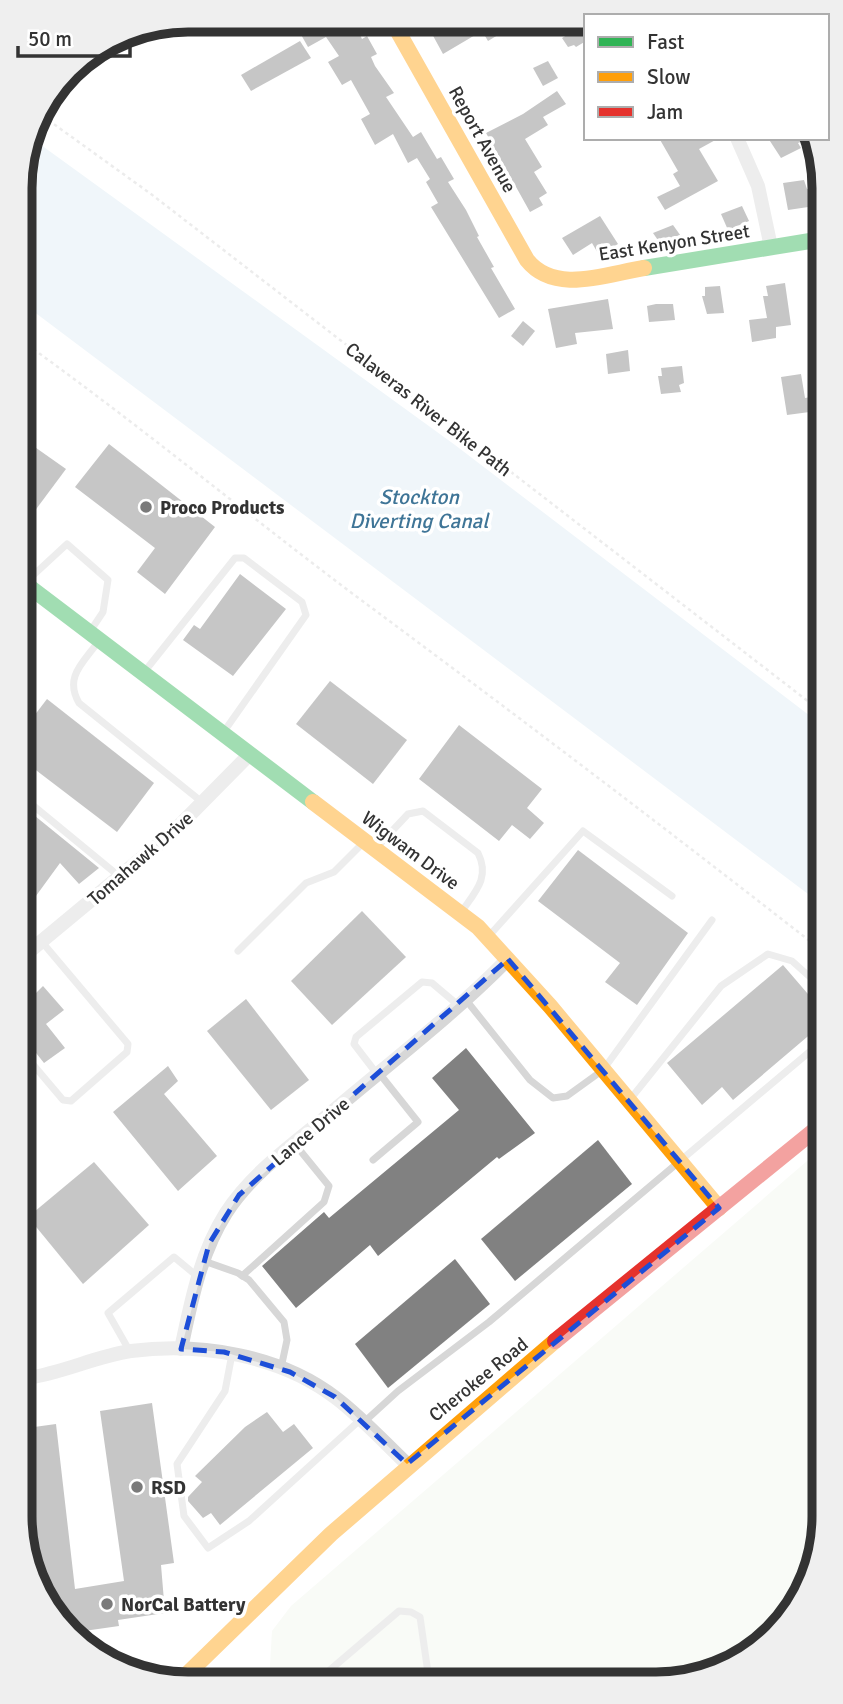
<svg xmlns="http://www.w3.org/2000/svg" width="843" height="1704" font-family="Signika,sans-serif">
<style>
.green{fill:#f1f5ed}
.water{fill:#ddebf3}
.building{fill:#818181}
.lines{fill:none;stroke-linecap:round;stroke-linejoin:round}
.path{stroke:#d6d6d6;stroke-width:2.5;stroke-dasharray:3.5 3.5;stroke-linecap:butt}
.lane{stroke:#d7d7d7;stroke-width:7}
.street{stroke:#d7d7d7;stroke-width:14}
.fast{stroke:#30b455;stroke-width:16}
.slow{stroke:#ff9f0a;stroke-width:16}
.jam{stroke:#e5322d;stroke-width:16}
.marked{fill:none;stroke:#1d4ed8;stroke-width:5;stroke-dasharray:14 9;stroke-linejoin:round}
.poi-dot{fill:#7a7a7a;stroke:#fff;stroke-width:2.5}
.labels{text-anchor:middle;stroke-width:7;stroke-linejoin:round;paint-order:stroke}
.street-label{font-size:19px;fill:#333;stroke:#fff}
.poi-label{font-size:19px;font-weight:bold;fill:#333;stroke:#fff;text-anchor:start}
.water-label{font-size:21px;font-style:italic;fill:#3f7597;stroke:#fff}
.rim{fill:none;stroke:#333;stroke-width:9}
</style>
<rect width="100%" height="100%" fill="#fff"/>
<polygon class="green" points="821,1149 823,1528 789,1619 709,1676 269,1682 272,1631 291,1606"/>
<polygon class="water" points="30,137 455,445 818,722 820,903 21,302 21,166"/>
<g class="building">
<polygon points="212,19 187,34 180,24 187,19"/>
<polygon points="320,20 353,20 362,39 367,36 377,54 371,57 375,66 394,93 386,97 413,137 421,132 437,159 441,157 454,179 448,182 466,210 479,236 477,237 494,267 491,268 515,309 499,318 431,207 438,203 426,182 430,179 417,158 408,163 393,134 375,145 361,119 370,114 351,80 342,85 328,62 339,56 326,37 308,47 299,31"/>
<polygon points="425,21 521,21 488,41 482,31 443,54"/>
<polygon points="586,24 586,41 576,47 574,45 568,47 562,38"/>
<polygon points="300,41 311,58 251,91 241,75"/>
<polygon points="548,61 558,78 543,86 533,68"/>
<polygon points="557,91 566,104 543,117 548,125 525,139 542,167 534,172 547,193 539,198 543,205 530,212 486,133 523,114"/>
<polygon points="659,138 719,138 699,149 718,181 665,210 657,197 680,186 673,174 678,171"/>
<polygon points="768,138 807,138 808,139 798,143 801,148 781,158"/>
<polygon points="804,180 807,189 813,188 815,206 788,210 783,183"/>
<polygon points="742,206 749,221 728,230 721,214"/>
<polygon points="600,216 618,244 599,255 592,243 573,255 562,238"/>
<polygon points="673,225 683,239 664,249 653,233"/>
<polygon points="785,283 791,325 776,327 776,338 752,342 749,320 767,318 763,296 768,296 766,286"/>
<polygon points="720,286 724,313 707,314 702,296 705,296 705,287"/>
<polygon points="608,299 613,329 575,333 577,344 556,348 548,309"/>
<polygon points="656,304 673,304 675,320 649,322 647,306"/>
<polygon points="523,321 535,331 523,346 511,336"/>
<polygon points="628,350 630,371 608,374 606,354"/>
<polygon points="682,366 684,383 679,385 681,392 661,394 658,376 662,376 661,368"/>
<polygon points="801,374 805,398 817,396 817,411 787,415 781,377"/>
<polygon points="22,438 66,469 34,512 22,503"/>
<polygon points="109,444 215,527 165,594 137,572 155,548 75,487"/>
<polygon points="240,574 286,609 233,676 183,640 194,625 200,629"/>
<polygon points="330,681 407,740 373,784 296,724"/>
<polygon points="47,699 154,783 117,832 24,761 24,729"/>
<polygon points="459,725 542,789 527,808 544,823 530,839 512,825 499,841 419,779"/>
<polygon points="24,807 99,868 79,884 60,863 25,911"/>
<polygon points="578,850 688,933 637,1005 605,982 620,963 538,901"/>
<polygon points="362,911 406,957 332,1025 291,981"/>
<polygon points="783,965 820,1008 820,1026 733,1100 722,1087 702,1105 667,1063"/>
<polygon points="43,986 64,1010 46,1024 65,1048 44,1063 25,1039 25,1004"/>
<polygon points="246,999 309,1080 271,1110 207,1031"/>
<polygon points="466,1048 535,1133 499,1159 497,1157 378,1256 370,1245 296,1308 262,1266 324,1212 329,1218 459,1110 432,1078"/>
<polygon points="168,1066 178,1081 164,1094 217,1156 178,1191 113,1112"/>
<polygon points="598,1140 632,1184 515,1281 481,1239"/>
<polygon points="94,1162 149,1225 83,1284 28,1217"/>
<polygon points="455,1259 490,1304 388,1388 355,1344"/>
<polygon points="152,1403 174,1563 161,1565 165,1613 118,1620 119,1626 70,1633 28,1570 27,1428 56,1424 75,1589 124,1581 100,1411"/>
<polygon points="267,1412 283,1432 294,1424 313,1448 220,1525 211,1513 203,1518 188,1501 188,1497 202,1482 195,1476 245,1427"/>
</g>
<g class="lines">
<g class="path">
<polyline points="37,112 151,194 818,709"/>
<path d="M22,341c112,80 217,167 327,250 158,117 315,236 471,358"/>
</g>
<g class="lane">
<polyline points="27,581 67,544 108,580 103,612 91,630"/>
<path d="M98,642c-15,21 -34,35 -19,61l123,99"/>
<polyline points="145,671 235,558 244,558 302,602 306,615 225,730"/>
<polyline points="24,798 120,877"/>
<path d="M378,846l30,-32 15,-3 55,42c12,24 -2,38 -16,58"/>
<polyline points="488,937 583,831 672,896"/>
<polyline points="238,951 306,883 334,872 362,844"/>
<polyline points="466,1000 530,1080 553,1098 567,1096 603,1070 712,920"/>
<polyline points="25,1055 63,1100 71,1101 127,1052 128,1044 42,942"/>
<polyline points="377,1074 354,1044 356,1037 422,982 432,983 458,1005"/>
<polyline points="632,1097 721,986 768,954 792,961 820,986"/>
<polyline points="26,1125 32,1133 26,1138"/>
<polyline points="373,1160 418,1122 379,1073"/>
<polyline points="204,1261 238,1273 249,1280 284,1322 287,1340 281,1368"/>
<polyline points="242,1276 324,1202 329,1186 294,1143"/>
<polyline points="129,1350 108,1313 174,1257 197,1276"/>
<polyline points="232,1354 225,1391 177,1464 184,1516 208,1548 249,1521 360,1420"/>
<polyline points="363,1423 398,1391 489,1322 820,1043"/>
<polyline points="317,1681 399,1611 411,1612 420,1617 429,1680"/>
</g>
<g class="street">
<polyline points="737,138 758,186 771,247"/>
<polyline points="25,955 172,833 250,754"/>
<path d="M181,1349c10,-47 19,-95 45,-136 25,-39 65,-67 100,-96 61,-52 126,-101 182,-158"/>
<path d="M27,1378c36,-5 69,-22 104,-27 69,-9 149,4 205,47 25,19 48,44 71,66"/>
</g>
<g class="fast">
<polyline points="644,268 816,240"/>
<polyline points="23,582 313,802"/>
</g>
<g class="slow">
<path d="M392,21l135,239c28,35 79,14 117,8"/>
<polyline points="313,802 478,927 550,1006 719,1208"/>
<polyline points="178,1683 331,1534 555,1341"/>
</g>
<polyline class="jam" points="555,1341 821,1125"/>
</g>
<path d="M0 0H843V1704H0ZM508,959l211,249 -312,256 -72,-67 -45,-25 -66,-20 -43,-3 28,-105 30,-49z" fill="#fff" fill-opacity=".55" fill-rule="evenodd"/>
<path class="marked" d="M508,959l211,249 -312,256 -72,-67 -45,-25 -66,-20 -43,-3 28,-105 30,-49z"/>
<g class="poi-dot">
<circle cx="146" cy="507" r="7"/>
<circle cx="137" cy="1487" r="7"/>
<circle cx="107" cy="1604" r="7"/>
</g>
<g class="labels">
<g class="street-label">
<text transform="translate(483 139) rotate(61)" y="7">Report Avenue</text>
<text transform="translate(674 242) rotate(-9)" y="7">East Kenyon Street</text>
<text transform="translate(429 409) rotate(38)" y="7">Calaveras River Bike Path</text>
<text transform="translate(411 850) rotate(37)" y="7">Wigwam Drive</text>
<text transform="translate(140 858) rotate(-41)" y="7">Tomahawk Drive</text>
<text transform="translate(310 1131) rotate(-40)" y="7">Lance Drive</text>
<text transform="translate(478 1379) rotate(-39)" y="7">Cherokee Road</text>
</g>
<g class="poi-label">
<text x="160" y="514">Proco Products</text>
<text x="151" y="1494">RSD</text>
<text x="121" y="1611">NorCal Battery</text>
</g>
<g class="water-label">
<text x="419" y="504">Stockton<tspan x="419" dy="24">Diverting Canal</tspan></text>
</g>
</g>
<path d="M0 0H843V1704H0ZM188 32H656A156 156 0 0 1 812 188V1516A156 156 0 0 1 656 1672H188A156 156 0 0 1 32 1516V188A156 156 0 0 1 188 32Z" fill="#efefef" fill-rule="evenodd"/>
<path class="rim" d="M188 32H656A156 156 0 0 1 812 188V1516A156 156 0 0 1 656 1672H188A156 156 0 0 1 32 1516V188A156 156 0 0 1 188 32Z"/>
<rect x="584" y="14" width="245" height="126" fill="#ffffff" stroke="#adadad" stroke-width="2"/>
<rect x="598" y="37" width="35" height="10" fill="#30b455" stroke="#adadad" stroke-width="2"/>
<text x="647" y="49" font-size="21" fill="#333333">Fast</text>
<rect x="598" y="72" width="35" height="10" fill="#ff9f0a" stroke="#adadad" stroke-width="2"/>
<text x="647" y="84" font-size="21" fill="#333333">Slow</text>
<rect x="598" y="107" width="35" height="10" fill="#e5322d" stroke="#adadad" stroke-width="2"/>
<text x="647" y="119" font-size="21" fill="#333333">Jam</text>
<path d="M18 46v10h112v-10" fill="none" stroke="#333333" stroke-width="3.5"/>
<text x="28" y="46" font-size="21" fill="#333333" stroke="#ffffff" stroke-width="5" paint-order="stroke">50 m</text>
</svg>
